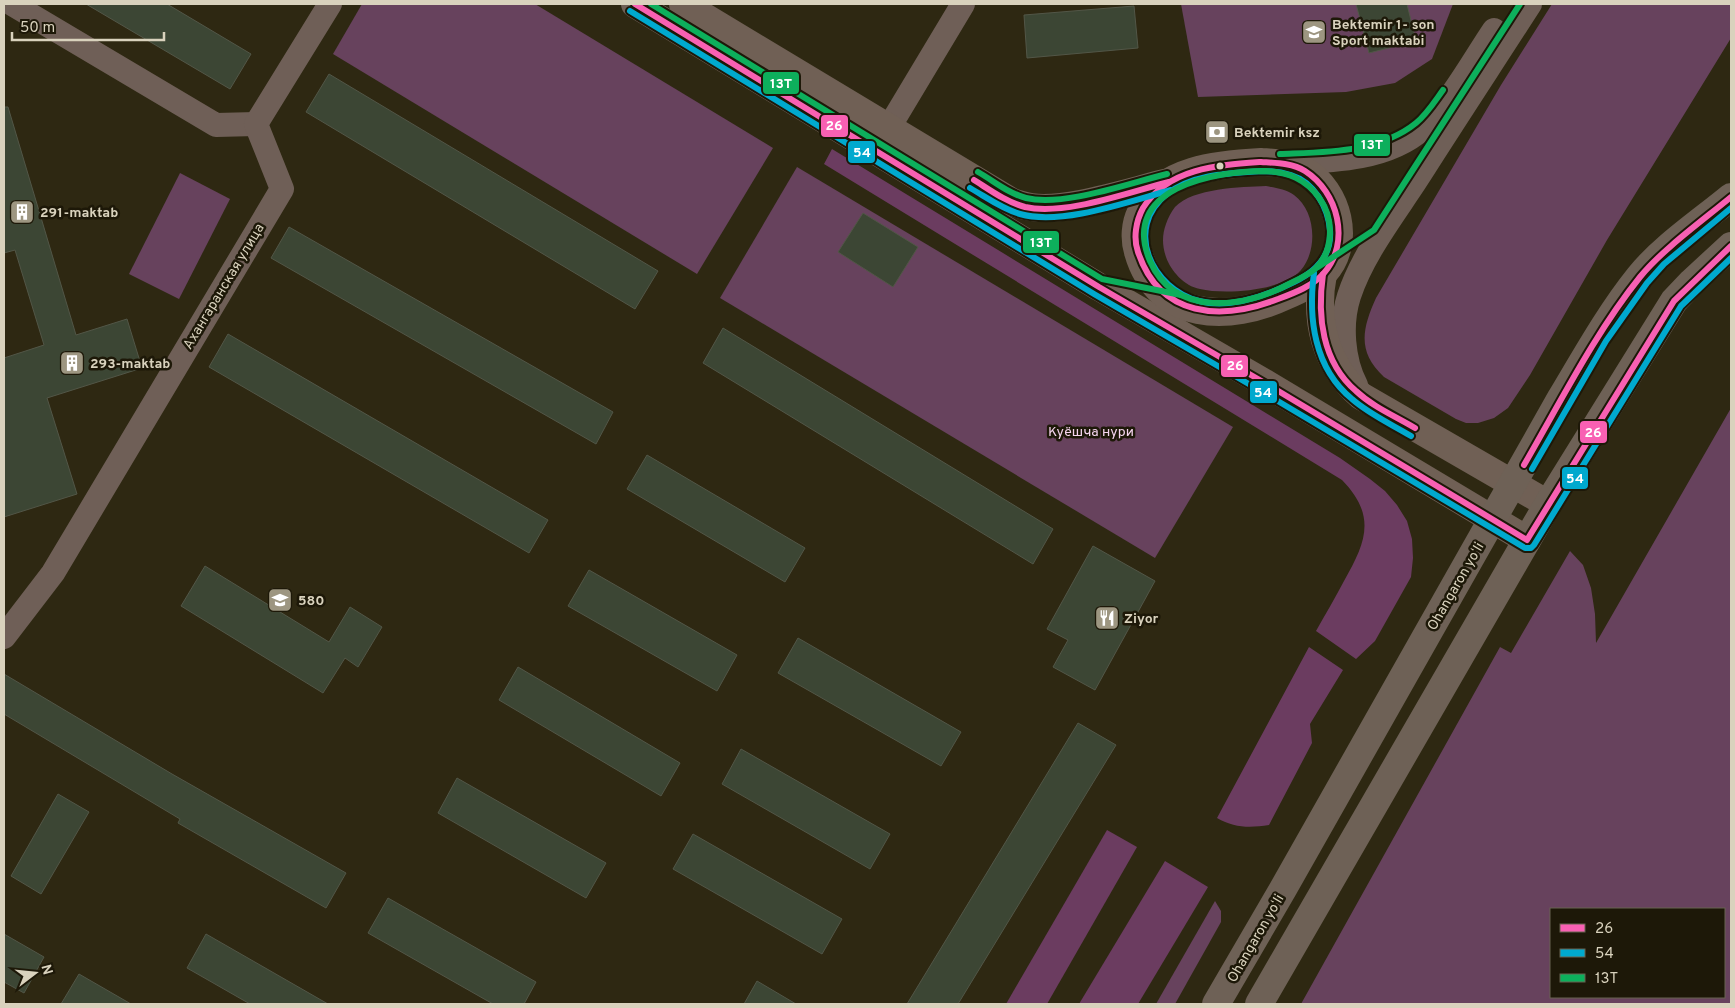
<svg xmlns="http://www.w3.org/2000/svg" width="1735" height="1008" font-family="Overpass,sans-serif">
<style>
.green{fill:#67425d;fill-rule:evenodd}
.forest{fill:#6b3c60}
.building{fill:#3c4634;stroke:#525647}
.lines{fill:none;stroke-linecap:round;stroke-linejoin:round}
.minor{stroke:#6f5f57;stroke-width:24}
.secondary{stroke:#706055;stroke-width:28}
.trunk{stroke:#6e6156;stroke-width:28}
.bus-1-casing{stroke:#1d1808;stroke-width:10}
.bus-2-casing{stroke:#1d1808;stroke-width:10}
.bus-3-casing{stroke:#1d1808;stroke-width:10}
.bus-1{stroke:#f860b3;stroke-width:6}
.bus-2{stroke:#00a9ce;stroke-width:6}
.bus-3{stroke:#0daf5c;stroke-width:6}
.bus-dot{fill:#d9d2bd;stroke:#1d1808;stroke-width:2}
.labels{text-anchor:middle;stroke-width:5;stroke-linejoin:round;paint-order:stroke}
.poi-label{font-size:14px;font-weight:bold;fill:#d9d2bd;stroke:#1d1808;text-anchor:start}
.street-label{font-size:14px;fill:#d9d2bd;stroke:#1d1808}
.park-label{font-size:14px;fill:#f6d5ef;stroke:#1d1808}
.line-badge{stroke:#1d1808;stroke-width:2}
.badge-label{font-size:14px;text-anchor:middle;font-weight:bold;fill:#fff}
</style>
<rect width="100%" height="100%" fill="#2e2812"/>
<g class="green">
<polygon points="362,4 535,4 773,148 697,274 333,54"/>
<polygon points="1181,4 1453,4 1432,59 1395,83 1346,92 1198,97"/>
<path d="M1552,4h179v34l-124,202 -77,135 -22,33 -14,10 -16,5h-12l-10,-4 -72,-42c-27,-25 -22,-48 -8,-79l125,-213z"/>
<polygon points="797,167 1233,427 1155,558 720,298"/>
<polygon points="180,173 230,199 179,299 129,274"/>
<path d="M1266,186c9,2 20,3 28,9 22,16 24,55 7,75 -18,21 -76,25 -101,19 -16,-3 -29,-18 -34,-32 -4,-12 -4,-22 0,-33 2,-6 5,-12 9,-17 18,-19 66,-20 91,-21z"/>
<path d="M1731,408v596h-430l199,-357 11,6 59,-102 13,14 8,23 4,26 1,29zM1724,909v88h-173v-88z"/>
<polygon points="1215,901 1221,911 1221,922 1175,1004 1156,1004"/>
</g>
<g class="forest">
<path d="M832,149l508,309 30,21 15,12 12,14 10,16 5,18 1,19 -2,19 -36,64 -19,18 -40,-28c9,-16 19,-33 28,-50 22,-39 33,-65 -2,-101l-518,-316z"/>
<path d="M1309,647l34,23 -33,54 2,19 -43,82c-19,3 -35,3 -52,-7z"/>
<polygon points="1107,830 1137,847 1047,1004 1006,1004"/>
<polygon points="1165,861 1208,887 1138,1004 1079,1004"/>
</g>
<g class="building">
<polygon points="86,4 167,4 251,54 230,89"/>
<polygon points="1356,4 1407,4 1416,41 1369,53"/>
<polygon points="1134,6 1138,48 1027,58 1024,15"/>
<polygon points="329,74 658,271 635,309 306,112"/>
<polygon points="4,107 8,107 76,335 127,319 142,368 47,398 77,494 4,517 4,358 44,345 15,250 4,253"/>
<polygon points="863,213 918,247 893,287 838,252"/>
<polygon points="289,227 613,412 596,444 271,258"/>
<polygon points="723,328 1053,529 1033,564 703,363"/>
<polygon points="228,334 548,520 529,553 209,367"/>
<polygon points="647,455 805,548 785,582 627,489"/>
<polygon points="1093,546 1155,581 1095,690 1053,667 1068,640 1047,629"/>
<polygon points="205,566 329,642 350,607 382,627 358,667 345,658 323,693 181,606"/>
<polygon points="589,570 737,655 717,691 568,606"/>
<polygon points="798,638 961,732 941,766 778,673"/>
<polygon points="518,667 680,763 661,796 499,700"/>
<polygon points="4,674 172,774 346,873 326,908 178,823 180,819 4,714"/>
<polygon points="1078,723 1116,745 958,1004 907,1004"/>
<polygon points="741,749 890,834 870,869 722,784"/>
<polygon points="457,778 606,863 586,898 438,813"/>
<polygon points="58,794 89,812 41,894 11,876"/>
<polygon points="693,834 842,919 822,954 673,869"/>
<polygon points="388,898 536,982 524,1004 493,1004 368,933"/>
<polygon points="4,934 44,957 24,993 4,982"/>
<polygon points="206,934 328,1004 250,1004 187,968"/>
<polygon points="79,974 131,1004 61,1004"/>
<polygon points="757,981 796,1004 744,1004"/>
</g>
<g class="lines">
<g class="minor">
<polyline points="12,4 216,125 256,124"/>
<polyline points="879,144 963,4"/>
<path d="M1282,163c45,-2 104,-2 140,-34 28,-25 51,-68 72,-99"/>
<path d="M1356,385c-13,-25 -16,-61 -7,-89 13,-40 43,-79 66,-114 38,-60 77,-119 115,-178"/>
<polyline points="4,637 53,573 282,189 256,124 330,4"/>
</g>
<g class="secondary">
<polyline points="635,4 1099,287 1270,386 1527,540"/>
<path d="M683,4l329,198c6,2 13,4 19,5 33,6 100,-16 134,-24"/>
<path d="M1261,162c15,1 30,1 44,9 33,20 47,72 19,102 -10,10 -27,18 -39,23 -55,26 -127,26 -147,-44 -4,-13 -3,-28 3,-40 19,-43 79,-48 120,-50z"/>
<path d="M1323,274c-9,46 2,91 38,122l187,108"/>
</g>
<g class="trunk">
<path d="M1216,1004l67,-115 278,-491c24,-40 49,-85 78,-121 24,-30 63,-56 92,-80"/>
<polyline points="1259,1004 1548,504 1674,301 1692,282 1731,246"/>
</g>
<defs>
<g id="bus-1">
<polyline points="635,4 1099,287 1270,386 1527,540 1674,301 1731,246"/>
<path d="M1261,162c15,1 31,1 44,9 33,21 46,71 19,102 -11,13 -30,20 -46,26 -57,22 -118,19 -140,-47 -5,-14 -2,-31 5,-44 25,-40 75,-43 118,-46z"/>
<path d="M974,180c16,10 32,22 51,27 40,9 104,-15 144,-25"/>
<path d="M1323,274c-6,42 -1,88 33,117 17,16 39,25 59,37"/>
<path d="M1524,465c36,-62 71,-132 116,-188 23,-28 62,-56 91,-80"/>
</g>
<g id="bus-2">
<polyline points="630,11 1094,294 1266,394 1525,548 1531,548 1534,545 1681,306 1731,258"/>
<path d="M1261,171c10,0 20,1 30,4 23,7 37,32 39,55 2,26 -15,42 -36,52 -28,14 -64,27 -95,19 -47,-12 -76,-72 -32,-107 25,-20 63,-21 94,-23z"/>
<path d="M970,188c16,9 32,21 50,26 42,12 110,-13 151,-24"/>
<path d="M1314,273c-6,45 0,95 38,126 17,15 39,25 59,37"/>
<polyline points="1532,469 1606,341 1647,283 1664,264 1731,208"/>
</g>
<g id="bus-3">
<polyline points="651,4 1102,279 1181,295"/>
<path d="M1280,154c45,-2 99,-1 136,-31 11,-9 19,-22 27,-33"/>
<path d="M1265,171c23,1 41,8 55,28 14,20 14,52 -5,70 -7,6 -18,11 -26,15 -45,24 -114,34 -139,-23 -31,-73 64,-90 115,-90z"/>
<path d="M978,172c16,9 31,22 48,26 38,9 103,-15 141,-24"/>
<polyline points="1318,267 1374,230 1520,4"/>
</g>
</defs>
<use href="#bus-1" class="bus-1-casing"/>
<use href="#bus-2" class="bus-2-casing"/>
<use href="#bus-3" class="bus-3-casing"/>
<use href="#bus-1" class="bus-1"/>
<use href="#bus-2" class="bus-2"/>
<use href="#bus-3" class="bus-3"/>
</g>
<defs>
<symbol id="school-square" viewBox="-11 -11 22 22"><rect x="-9" y="-9" width="18" height="18" rx="4" fill="#9d9681" stroke="#1d1808"/><path d="M0-5L7-2L0 1L-7-2ZM-4 1L0 2.5L4 1V4Q0 6-4 4Z" fill="#fff"/></symbol>
<symbol id="bank-square" viewBox="-11 -11 22 22"><rect x="-9" y="-9" width="18" height="18" rx="4" fill="#9d9681" stroke="#1d1808"/><path d="M-6-4H6V4H-6ZM0-2.3a2.3 2.3 0 1 0 0 4.6a2.3 2.3 0 1 0 0-4.6Z" fill="#fff"/></symbol>
<symbol id="building-square" viewBox="-11 -11 22 22"><rect x="-9" y="-9" width="18" height="18" rx="4" fill="#9d9681" stroke="#1d1808"/><path d="M-4-6H4V6H1V3H-1V6H-4ZM-2.5-4.3h1.7v1.8h-1.7ZM.8-4.3h1.7v1.8H.8ZM-2.5-1h1.7V.8h-1.7ZM.8-1h1.7V.8H.8Z" fill="#fff"/></symbol>
<symbol id="restaurant-square" viewBox="-11 -11 22 22"><rect x="-9" y="-9" width="18" height="18" rx="4" fill="#9d9681" stroke="#1d1808"/><path d="M-5-6h1v4h1v-4h1v4h1v-4h1v5L-1.5 .5V6h-2V.5L-5-1ZM5-6V6H3V1.5H1.5Q1.5-4 5-6Z" fill="#fff"/></symbol>
</defs>
<g fill-rule="evenodd">
<use href="#school-square" x="1300" y="18" width="28" height="28"/>
<use href="#bank-square" x="1203" y="118" width="28" height="28"/>
<use href="#building-square" x="8" y="198" width="28" height="28"/>
<use href="#building-square" x="58" y="349" width="28" height="28"/>
<use href="#school-square" x="266" y="586" width="28" height="28"/>
<use href="#restaurant-square" x="1093" y="604" width="28" height="28"/>
</g>
<circle class="bus-dot" cx="1220" cy="166" r="4.5"/>
<g class="labels">
<g class="poi-label">
<text x="1332" y="29">Bektemir 1- son<tspan x="1332" dy="16">Sport maktabi</tspan></text>
<text x="1234" y="137">Bektemir ksz</text>
<text x="40" y="217">291-maktab</text>
<text x="90" y="368">293-maktab</text>
<text x="298" y="605">580</text>
<text x="1124" y="623">Ziyor</text>
</g>
<g class="street-label">
<text transform="translate(223 286) rotate(-59)" y="5">Ахангаранская улица</text>
<text transform="translate(1455 586) rotate(-60)" y="5">Ohangaron yoʻli</text>
<text transform="translate(1255 938) rotate(-60)" y="5">Ohangaron yoʻli</text>
</g>
<g class="park-label">
<text x="1091" y="436">Куёшча нури</text>
</g>
</g>
<g class="line-badge">
<rect x="762" y="71" width="38" height="24" rx="5" fill="#0daf5c"/>
<rect x="820" y="114" width="29" height="24" rx="5" fill="#f860b3"/>
<rect x="1353" y="133" width="38" height="24" rx="5" fill="#0daf5c"/>
<rect x="847" y="140" width="29" height="24" rx="5" fill="#00a9ce"/>
<rect x="1022" y="230" width="38" height="24" rx="5" fill="#0daf5c"/>
<rect x="1220" y="354" width="29" height="24" rx="5" fill="#f860b3"/>
<rect x="1249" y="380" width="29" height="24" rx="5" fill="#00a9ce"/>
<rect x="1579" y="420" width="29" height="24" rx="5" fill="#f860b3"/>
<rect x="1561" y="466" width="28" height="24" rx="5" fill="#00a9ce"/>
</g>
<g class="badge-label">
<text x="781" y="88">13Т</text>
<text x="834" y="130">26</text>
<text x="1372" y="149">13Т</text>
<text x="862" y="157">54</text>
<text x="1041" y="247">13Т</text>
<text x="1235" y="370">26</text>
<text x="1263" y="397">54</text>
<text x="1593" y="437">26</text>
<text x="1575" y="483">54</text>
</g>
<rect width="1735" height="1008" fill="none" stroke="#d9d2bd" stroke-width="10"/>
<rect x="1550" y="908" width="175" height="90" fill="#1d1808" stroke="#686250"/>
<rect x="1560" y="924" width="25" height="8" fill="#f860b3" stroke="#686250"/>
<text x="1595" y="933" font-size="15" fill="#d9d2bd">26</text>
<rect x="1560" y="949" width="25" height="8" fill="#00a9ce" stroke="#686250"/>
<text x="1595" y="958" font-size="15" fill="#d9d2bd">54</text>
<rect x="1560" y="974" width="25" height="8" fill="#0daf5c" stroke="#686250"/>
<text x="1595" y="983" font-size="15" fill="#d9d2bd">13Т</text>
<g transform="translate(35 973) rotate(74)" stroke="#1d1808" stroke-width="4" paint-order="stroke">
<path d="M0-4L9 19L0 12L-9 19Z" fill="#d9d2bd"/>
<text y="-8" font-size="14" font-weight="bold" text-anchor="middle" fill="#d9d2bd">N</text>
</g>
<path d="M12 32v8h152v-8" fill="none" stroke="#d9d2bd" stroke-width="2.5"/>
<text x="20" y="32" font-size="15" fill="#d9d2bd" stroke="#1d1808" stroke-width="4" paint-order="stroke">50 m</text>
</svg>
